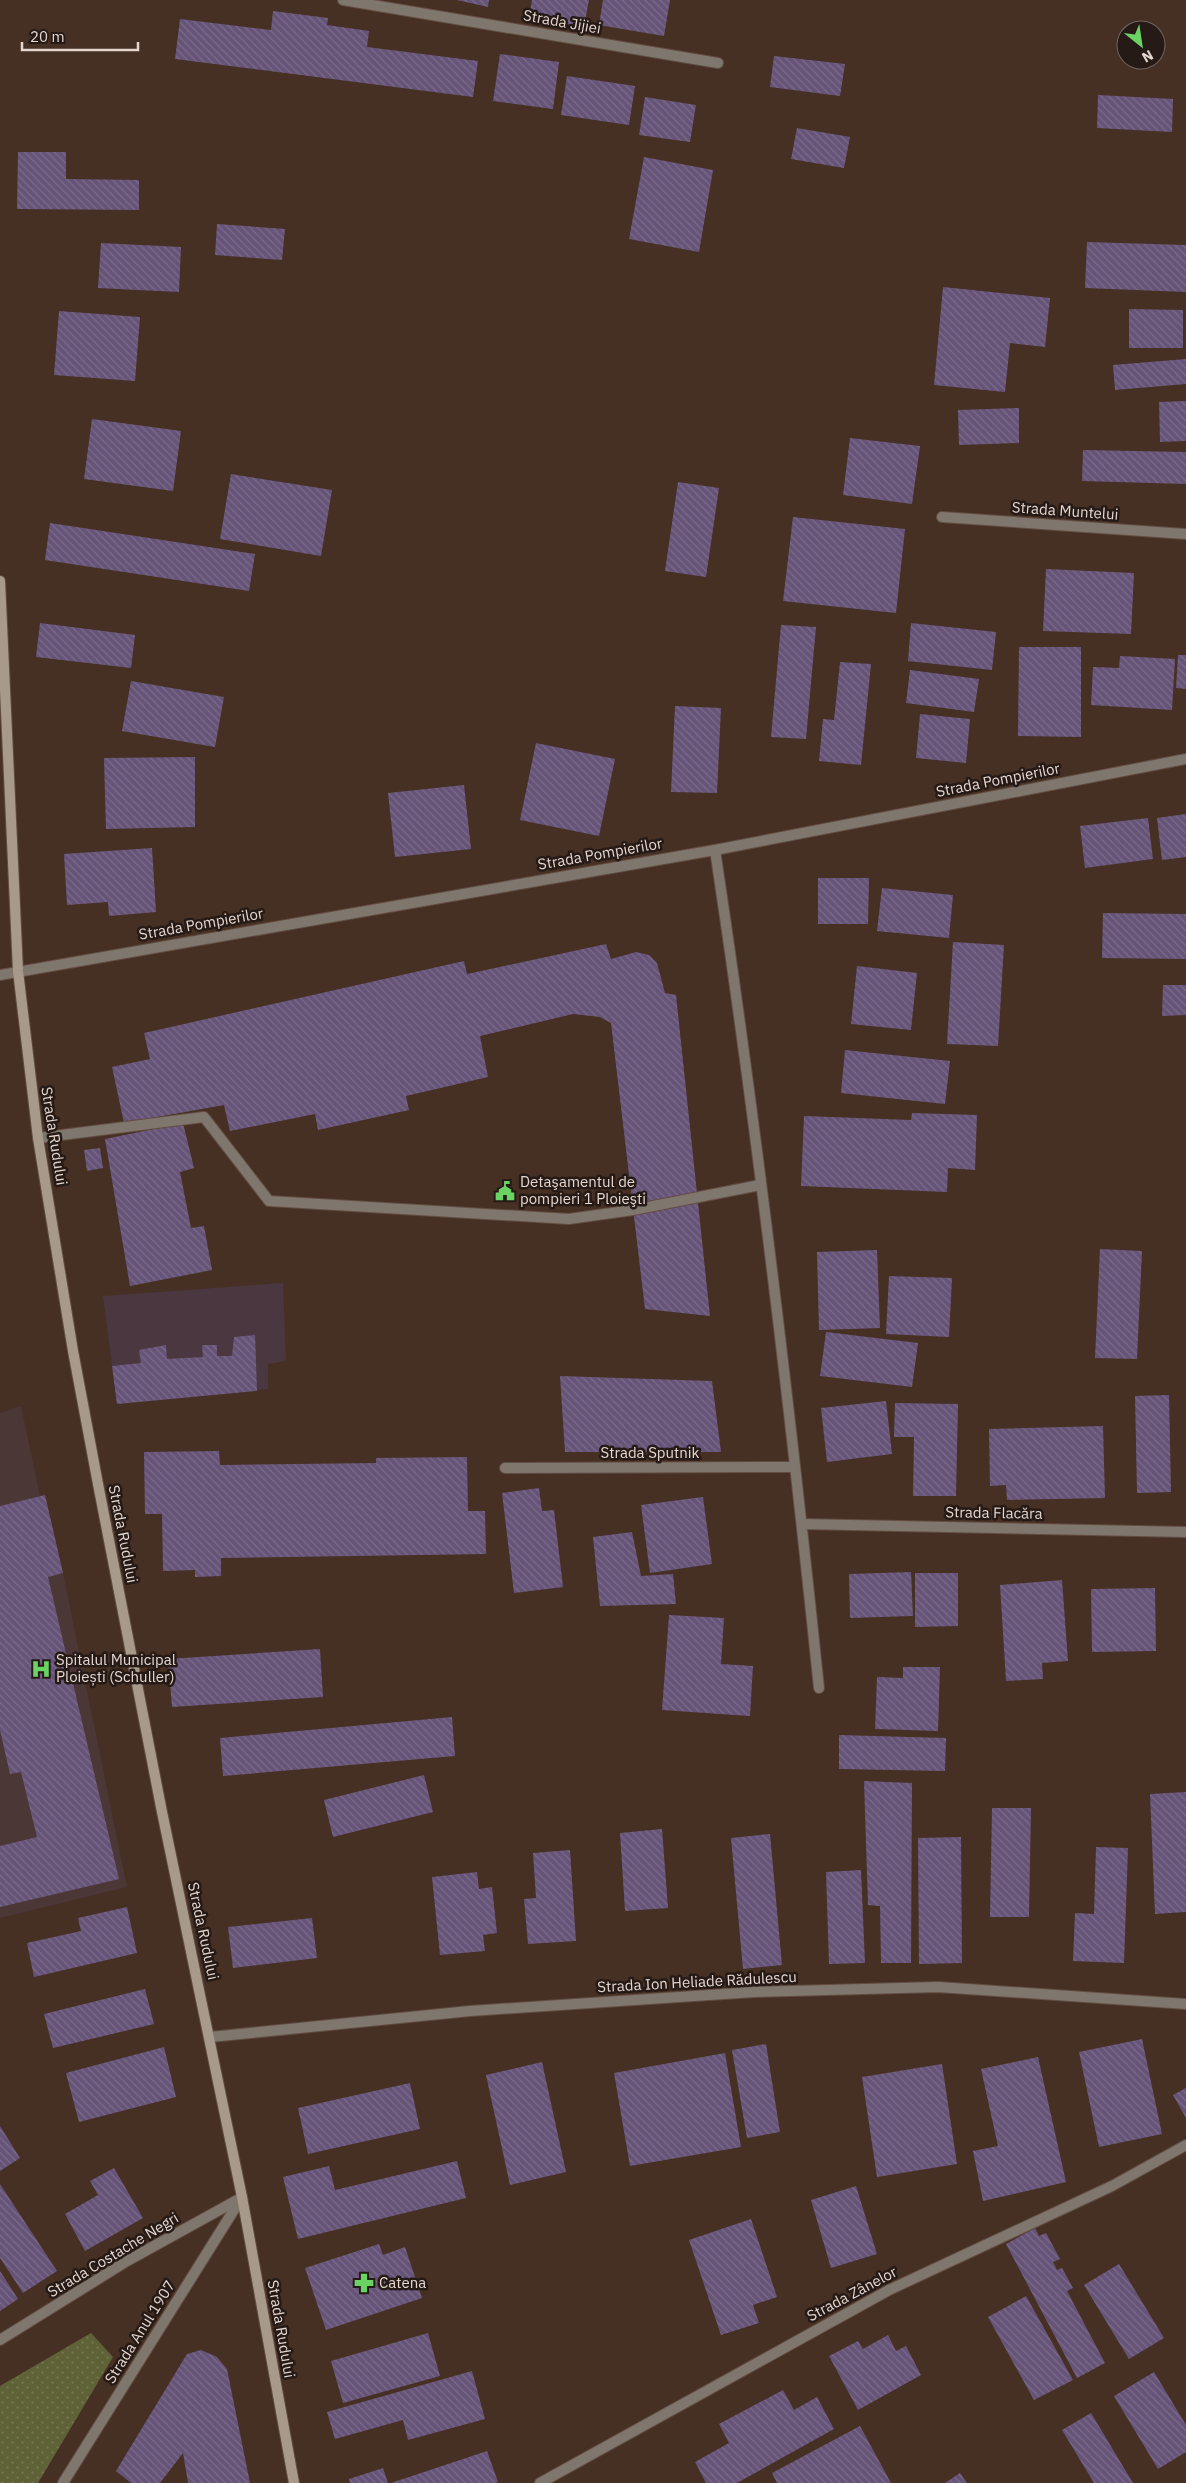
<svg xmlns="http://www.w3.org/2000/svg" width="1186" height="2483" font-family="'IBM Plex Sans',sans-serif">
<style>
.education{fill:#4a373f}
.medical{fill:#4c3737}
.grass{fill:url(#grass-dots)}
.building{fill:url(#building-back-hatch)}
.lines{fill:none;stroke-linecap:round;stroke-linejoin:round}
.service-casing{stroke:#634d42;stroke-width:12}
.minor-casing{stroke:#634d42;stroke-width:12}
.tertiary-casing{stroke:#634d42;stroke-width:12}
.secondary-casing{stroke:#634d42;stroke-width:12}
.service{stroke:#7f766d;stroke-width:10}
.minor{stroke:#7f766d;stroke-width:10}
.tertiary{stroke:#7f766d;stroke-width:10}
.secondary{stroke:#a89a8b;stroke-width:10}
.labels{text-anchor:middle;stroke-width:5;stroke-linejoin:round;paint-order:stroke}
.street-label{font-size:15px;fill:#e5d6cf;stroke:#251a15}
.poi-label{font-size:15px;fill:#e5d6cf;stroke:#251a15;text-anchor:start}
</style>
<defs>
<pattern id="grass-dots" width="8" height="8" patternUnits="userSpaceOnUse" patternTransform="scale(1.25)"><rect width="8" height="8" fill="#5f6237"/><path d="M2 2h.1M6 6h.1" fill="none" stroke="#767853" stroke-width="1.8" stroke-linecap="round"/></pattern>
<pattern id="building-back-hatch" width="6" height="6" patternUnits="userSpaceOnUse" patternTransform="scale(1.25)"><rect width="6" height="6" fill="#665378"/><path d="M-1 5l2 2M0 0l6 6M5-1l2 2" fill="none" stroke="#7c6b8a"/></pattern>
</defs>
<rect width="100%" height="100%" fill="#462f23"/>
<polygon class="education" points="283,1283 286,1361 268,1364 268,1389 117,1404 103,1296"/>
<polygon class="medical" points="21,1406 40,1496 45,1495 63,1573 127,1887 0,1918 0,1413"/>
<polygon class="grass" points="91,2333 113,2357 38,2483 0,2483 0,2386"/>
<g class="building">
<polygon points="457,0 489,0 488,7"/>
<polygon points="532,0 589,0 584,27 529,18"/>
<polygon points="603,0 670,0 664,36 599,25"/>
<polygon points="273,11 328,18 327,25 369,31 367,47 478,61 473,97 175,59 180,19 271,30"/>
<polygon points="500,54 559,62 553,109 493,101"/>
<polygon points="774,56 845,64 840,96 770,87"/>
<polygon points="567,76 635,86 629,125 561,115"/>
<polygon points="1098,95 1173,99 1172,132 1097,128"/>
<polygon points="645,97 696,105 690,142 639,135"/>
<polygon points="797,128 850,137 844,168 791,159"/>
<polygon points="18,152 66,152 66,179 139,180 139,210 17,209"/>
<polygon points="644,157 713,170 699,252 629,239"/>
<polygon points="217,224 285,229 282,260 215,255"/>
<polygon points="1087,242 1186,245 1186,292 1085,288"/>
<polygon points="101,243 181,247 179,292 98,288"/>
<polygon points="943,287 1050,298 1045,347 1010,343 1005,392 934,385"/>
<polygon points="1129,309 1183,310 1183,348 1129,348"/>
<polygon points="59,311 140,317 135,381 54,375"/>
<polygon points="1186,359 1186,384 1115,390 1113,365"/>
<polygon points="1186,401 1186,441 1160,442 1159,402"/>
<polygon points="1019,408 1019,443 959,445 958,410"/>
<polygon points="92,419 181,431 173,491 84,479"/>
<polygon points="850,438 920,446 912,504 843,495"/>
<polygon points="1083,450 1186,452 1186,484 1082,481"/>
<polygon points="231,474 332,490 321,556 220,539"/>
<polygon points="678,482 719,488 706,577 665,571"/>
<polygon points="793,517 905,529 896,613 783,601"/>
<polygon points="50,523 255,554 249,591 45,560"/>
<polygon points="1046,569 1134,573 1131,634 1043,631"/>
<polygon points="40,623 135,635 131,668 36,657"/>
<polygon points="911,623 996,632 992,670 908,661"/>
<polygon points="781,625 816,627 806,739 771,737"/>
<polygon points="1019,647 1081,647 1081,737 1018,736"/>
<polygon points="1178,655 1186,655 1186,689 1176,688"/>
<polygon points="1120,656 1175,659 1172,710 1091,705 1093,667 1119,668"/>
<polygon points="840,662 871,664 861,765 819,761 823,719 834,720"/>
<polygon points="910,670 979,679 974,712 906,703"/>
<polygon points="131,681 224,697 215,747 122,731"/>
<polygon points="675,706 721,708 717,793 671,792"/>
<polygon points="920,714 970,719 966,763 916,758"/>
<polygon points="536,743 615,759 599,836 520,820"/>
<polygon points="195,757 195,827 106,829 104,758"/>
<polygon points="464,785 471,849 395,857 388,793"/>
<polygon points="1186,814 1186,857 1162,860 1157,818"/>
<polygon points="1148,818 1153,859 1085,868 1080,826"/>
<polygon points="152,848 156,912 109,916 108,902 67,905 64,854"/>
<polygon points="818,878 869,878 868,924 818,924"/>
<polygon points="882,888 953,895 949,938 877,931"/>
<polygon points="1103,913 1186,914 1186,959 1102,958"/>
<polygon points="953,942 1004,945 998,1046 947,1044"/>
<polygon points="606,944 611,959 636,952 649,955 657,963 665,993 676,995 710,1316 645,1309 611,1023 600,1017 573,1014 480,1036 488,1077 406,1096 409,1110 318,1130 315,1114 230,1131 224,1105 124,1123 112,1067 150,1059 144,1033 464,961 467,974"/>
<polygon points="857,966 917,973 911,1030 851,1024"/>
<polygon points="1163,985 1186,985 1186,1015 1162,1016"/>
<polygon points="845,1050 950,1061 945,1104 841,1093"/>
<polygon points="912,1113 977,1115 975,1170 948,1168 947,1192 801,1186 804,1116 911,1120"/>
<polygon points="183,1123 194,1168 180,1172 191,1228 204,1226 212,1270 130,1286 105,1139"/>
<polygon points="100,1148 103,1168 87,1171 84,1150"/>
<polygon points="1100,1249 1142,1251 1137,1359 1095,1358"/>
<polygon points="877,1250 880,1328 819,1330 817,1252"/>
<polygon points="889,1276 952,1278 949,1337 886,1334"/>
<polygon points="826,1332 918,1343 912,1387 820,1376"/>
<polygon points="255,1335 257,1391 117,1404 112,1366 141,1363 139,1350 166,1345 167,1359 203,1357 202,1345 217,1345 217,1356 232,1356 234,1337"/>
<polygon points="560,1376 712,1381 721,1452 565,1452"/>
<polygon points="1169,1395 1171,1492 1137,1493 1135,1396"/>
<polygon points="886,1401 892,1454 827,1462 821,1408"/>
<polygon points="895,1403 958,1404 956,1496 913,1496 914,1437 894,1437"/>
<polygon points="1103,1426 1105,1498 1007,1500 1006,1485 990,1486 989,1429"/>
<polygon points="219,1451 220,1465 376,1463 376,1458 467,1457 468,1511 485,1511 486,1554 221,1558 221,1576 195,1577 195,1570 163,1571 162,1514 145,1514 144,1452"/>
<polygon points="539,1488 542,1511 554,1510 563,1587 514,1593 502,1493"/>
<polygon points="45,1495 63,1573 48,1577 119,1879 0,1907 0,1846 37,1837 21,1772 10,1774 0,1730 0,1506"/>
<polygon points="703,1497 712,1564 650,1573 641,1505"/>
<polygon points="632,1532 641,1576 673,1574 676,1604 600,1606 593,1537"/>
<polygon points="911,1572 913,1616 850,1618 849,1574"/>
<polygon points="915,1573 958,1573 958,1626 915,1627"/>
<polygon points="1062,1580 1068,1661 1042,1663 1043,1679 1006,1681 1000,1585"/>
<polygon points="1155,1588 1156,1651 1092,1652 1091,1589"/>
<polygon points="669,1615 724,1618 721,1664 753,1666 750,1716 662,1710"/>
<polygon points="320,1649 323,1697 172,1707 168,1659"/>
<polygon points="903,1667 940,1667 938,1731 875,1729 877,1677 903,1678"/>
<polygon points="452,1717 455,1756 223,1776 220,1738"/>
<polygon points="839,1735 946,1738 945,1771 839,1769"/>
<polygon points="424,1775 433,1812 333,1837 324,1800"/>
<polygon points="864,1781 912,1783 911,1963 881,1963 880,1906 868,1905"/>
<polygon points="1186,1792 1186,1912 1155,1914 1150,1794"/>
<polygon points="992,1808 1031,1808 1029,1917 990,1917"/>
<polygon points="662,1829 668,1908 625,1911 620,1833"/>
<polygon points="770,1834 782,1965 743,1969 731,1838"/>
<polygon points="961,1837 962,1963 919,1964 918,1838"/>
<polygon points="1096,1847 1128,1848 1124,1963 1073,1961 1075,1913 1094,1914"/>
<polygon points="570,1850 576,1941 528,1944 524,1899 536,1898 533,1853"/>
<polygon points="861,1870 865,1963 829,1964 826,1872"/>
<polygon points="477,1872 479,1889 492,1887 497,1933 483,1935 485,1951 440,1955 432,1877"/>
<polygon points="127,1907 137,1953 34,1977 27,1943 81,1931 78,1918"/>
<polygon points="312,1918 317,1958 233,1968 228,1927"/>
<polygon points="145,1989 154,2024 53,2048 44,2014"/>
<polygon points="1142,2039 1162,2134 1099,2147 1079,2052"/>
<polygon points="766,2044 780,2132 747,2138 732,2050"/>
<polygon points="164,2047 176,2097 79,2122 66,2073"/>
<polygon points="725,2053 741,2147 630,2166 614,2073"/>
<polygon points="1038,2057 1066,2182 983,2201 973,2151 998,2146 981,2069"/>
<polygon points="542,2062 566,2172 510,2185 486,2075"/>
<polygon points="942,2064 957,2164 877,2177 862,2077"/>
<polygon points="410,2083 420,2129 308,2154 298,2108"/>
<polygon points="1186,2088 1186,2118 1173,2095"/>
<polygon points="0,2126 20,2158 0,2171"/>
<polygon points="457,2161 466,2198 298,2239 283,2177 329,2166 335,2190"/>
<polygon points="114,2168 143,2218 85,2251 65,2214 98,2195 90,2181"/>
<polygon points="0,2184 57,2271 23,2293 0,2258"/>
<polygon points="856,2186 877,2254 831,2268 811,2200"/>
<polygon points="751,2219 777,2297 753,2305 759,2323 721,2335 689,2240"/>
<polygon points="1035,2228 1039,2236 1046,2233 1060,2259 1053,2262 1057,2270 1062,2268 1073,2288 1067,2291 1105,2363 1077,2378 1006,2244"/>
<polygon points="379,2244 383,2255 405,2247 422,2298 326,2330 305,2268"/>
<polygon points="1119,2264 1164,2338 1129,2359 1084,2285"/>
<polygon points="0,2271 18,2299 0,2311"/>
<polygon points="1026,2296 1073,2380 1034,2400 988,2317"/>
<polygon points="428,2333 440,2376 343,2403 331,2361"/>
<polygon points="888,2335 896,2351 906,2346 921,2375 858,2410 829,2356 858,2341 863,2349"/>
<polygon points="201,2350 217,2357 227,2369 250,2483 188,2483 183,2453 160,2483 131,2483 116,2471 187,2354"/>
<polygon points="472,2371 485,2419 408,2440 403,2420 335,2439 327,2412"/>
<polygon points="1154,2372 1186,2425 1186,2452 1158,2469 1114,2396"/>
<polygon points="783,2390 794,2410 817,2397 834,2429 737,2483 706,2483 695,2462 729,2443 719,2424"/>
<polygon points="1091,2413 1133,2483 1094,2483 1062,2430"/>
<polygon points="860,2426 891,2483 777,2483 772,2473"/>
<polygon points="487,2451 498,2482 494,2483 391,2483"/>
<polygon points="383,2468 388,2483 350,2483 349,2479"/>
<polygon points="960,2473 967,2483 945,2483"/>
</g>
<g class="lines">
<defs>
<polyline id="service" points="38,1138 204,1117 269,1201 569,1219 633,1210 760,1185"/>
<g id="minor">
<polyline points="343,0 718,63"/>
<polyline points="942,517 1186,534"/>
<path d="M715,850c42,278 75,558 104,838"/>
<polyline points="505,1468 795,1467"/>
<polyline points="802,1524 1186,1532"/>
<polyline points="210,2037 470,2011 754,1992 938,1987 1186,2004"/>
<polyline points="0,2340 127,2261 241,2198"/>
<polyline points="63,2483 242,2197"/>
<polyline points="540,2483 889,2290 1112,2186 1186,2145"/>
</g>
<polyline id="tertiary" points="0,975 715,850 1186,759"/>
<polyline id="secondary" points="0,581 18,971 38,1138 73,1351 98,1484 162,1812 242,2197 294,2483"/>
</defs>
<use href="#service" class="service-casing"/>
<use href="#minor" class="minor-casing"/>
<use href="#tertiary" class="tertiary-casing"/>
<use href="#secondary" class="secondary-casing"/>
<use href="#service" class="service"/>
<use href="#minor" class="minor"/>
<use href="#tertiary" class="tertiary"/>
<use href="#secondary" class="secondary"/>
</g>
<defs>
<symbol id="civic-bare" viewBox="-9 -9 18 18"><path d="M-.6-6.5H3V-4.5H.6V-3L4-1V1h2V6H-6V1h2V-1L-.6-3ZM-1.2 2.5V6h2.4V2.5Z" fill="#6ad363" stroke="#251a15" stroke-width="2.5" paint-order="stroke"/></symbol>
<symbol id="hospital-bare" viewBox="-9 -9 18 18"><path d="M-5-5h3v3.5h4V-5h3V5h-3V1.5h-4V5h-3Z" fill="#6ad363" stroke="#251a15" stroke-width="2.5" paint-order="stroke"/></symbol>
<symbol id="pharmacy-bare" viewBox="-9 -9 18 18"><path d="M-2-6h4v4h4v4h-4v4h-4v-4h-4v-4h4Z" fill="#6ad363" stroke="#251a15" stroke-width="2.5" paint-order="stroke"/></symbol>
</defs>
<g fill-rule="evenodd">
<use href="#civic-bare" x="491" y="1177" width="28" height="28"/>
<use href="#hospital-bare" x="27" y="1655" width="28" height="28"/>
<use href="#pharmacy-bare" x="350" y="2269" width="28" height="28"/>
</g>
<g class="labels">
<g class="street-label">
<text transform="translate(562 22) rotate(10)" y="5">Strada Jijiei</text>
<text transform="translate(1065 511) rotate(4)" y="5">Strada Muntelui</text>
<text transform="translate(998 780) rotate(-11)" y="5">Strada Pompierilor</text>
<text transform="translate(600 854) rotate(-10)" y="5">Strada Pompierilor</text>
<text transform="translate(201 924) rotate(-10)" y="5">Strada Pompierilor</text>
<text transform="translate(54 1136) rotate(81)" y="5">Strada Rudului</text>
<text x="650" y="1458">Strada Sputnik</text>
<text transform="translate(994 1513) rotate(1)" y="5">Strada Flacăra</text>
<text transform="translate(123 1534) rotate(79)" y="5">Strada Rudului</text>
<text transform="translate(203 1931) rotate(78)" y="5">Strada Rudului</text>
<text transform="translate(697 1982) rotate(-3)" y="5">Strada Ion Heliade Rădulescu</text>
<text transform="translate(113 2255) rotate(-31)" y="5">Strada Costache Negri</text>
<text transform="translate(852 2294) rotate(-28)" y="5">Strada Zânelor</text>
<text transform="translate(281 2329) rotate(80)" y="5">Strada Rudului</text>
<text transform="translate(140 2332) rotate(-58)" y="5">Strada Anul 1907</text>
</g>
<g class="poi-label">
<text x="520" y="1187">Detaşamentul de<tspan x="520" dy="17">pompieri 1 Ploieşti</tspan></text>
<text x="56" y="1665">Spitalul Municipal<tspan x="56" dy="17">Ploiești (Schuller)</tspan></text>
<text x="379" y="2288">Catena</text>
</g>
</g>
<g transform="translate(1141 45) rotate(150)"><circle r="24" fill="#251a15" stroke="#72655f"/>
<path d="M0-4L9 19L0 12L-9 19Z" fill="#6ad363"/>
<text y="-8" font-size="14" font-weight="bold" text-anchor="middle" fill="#e5d6cf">N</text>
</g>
<path d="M22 42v8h116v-8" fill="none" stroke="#e5d6cf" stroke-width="2.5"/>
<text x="30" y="42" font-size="15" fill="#e5d6cf" stroke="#251a15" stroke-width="4" paint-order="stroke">20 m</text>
</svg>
